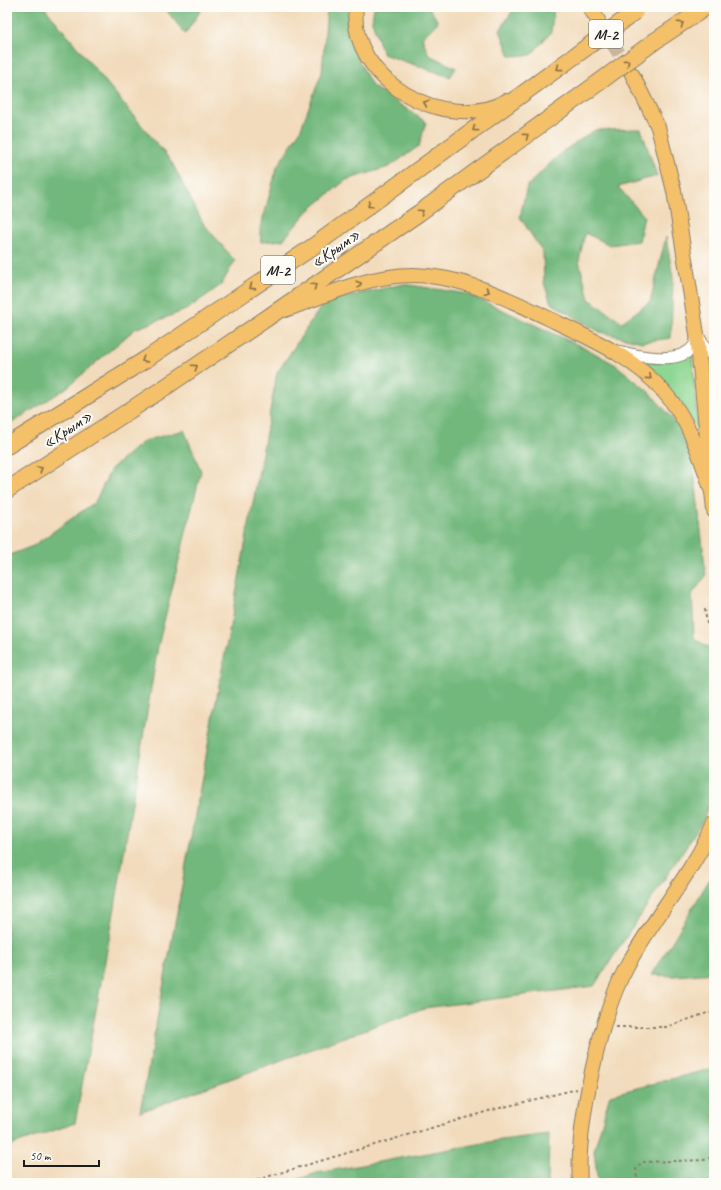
<svg xmlns="http://www.w3.org/2000/svg" width="721" height="1190" font-family="Caveat,sans-serif">
<style>
.green{fill:#8dd793;stroke:#547a58}
.forest{fill:#72b87d;stroke:#476a4c}
.lines{fill:none;stroke-linecap:round;stroke-linejoin:round}
.primary-tunnel{stroke:#c7b59c;stroke-width:14;stroke-dasharray:14 7;stroke-linecap:butt}
.tertiary-casing{stroke:#877c6c;stroke-width:13}
.primary-casing{stroke:#877c6c;stroke-width:16}
.motorway-casing{stroke:#877c6c;stroke-width:18}
.path{stroke:#877c6c;stroke-width:2;stroke-dasharray:3 3;stroke-linecap:butt}
.tertiary{stroke:#fff;stroke-width:11}
.primary{stroke:#f4c16a;stroke-width:14}
.motorway{stroke:#f4c16a;stroke-width:16}
.motorway-bridge-casing{stroke:#877c6c;stroke-width:18;stroke-linecap:butt}
.motorway-bridge{stroke:#f4c16a;stroke-width:16}
.oneway{stroke:#886e43}
.labels{text-anchor:middle;stroke-width:4;stroke-linejoin:round;paint-order:stroke}
.shield{fill:#fdfcf7;stroke:#605f5e;stroke-width:1}
.shield-label{font-size:16px;font-weight:bold;fill:#1c1c1c}
.street-label{font-size:17px;fill:#1c1c1c;stroke:#fdfcf7}
</style>
<rect width="100%" height="100%" fill="#fdfcf7"/>
<filter id="ink" filterUnits="userSpaceOnUse"><feTurbulence type="fractalNoise" baseFrequency=".025" numOctaves="2"/><feDisplacementMap in="SourceGraphic" scale="8" xChannelSelector="R" yChannelSelector="G"/><feConvolveMatrix kernelMatrix="1 2 1 2 8 2 1 2 1" color-interpolation-filters="sRGB"/></filter>
<filter id="wash" filterUnits="userSpaceOnUse"><feTurbulence type="fractalNoise" baseFrequency=".012" numOctaves="4" result="noise"/><feDisplacementMap in="SourceGraphic" scale="16" xChannelSelector="R" yChannelSelector="G"/><feGaussianBlur stdDeviation="0.9" result="paint"/><feColorMatrix in="noise" values="0 0 0 0 0 0 0 0 0 0 0 0 0 0 0 0 0 1.4 0 .05"/><feComposite in="paint" operator="in"/></filter>
<g filter="url(#wash)">
<rect width="100%" height="100%" fill="#f2dbbc"/>
<g class="green">
<path d="M692,354l6,78c-14,-31 -39,-50 -63,-73z"/>
<polygon points="708,359 714,361 714,439 713,434"/>
</g>
<g class="forest">
<polygon points="7,7 44,7 171,161 203,223 235,261 221,285 186,310 135,329 65,389 7,426"/>
<polygon points="164,7 203,7 185,34"/>
<polygon points="327,7 348,7 347,29 359,61 372,86 426,122 419,146 389,167 346,180 308,211 283,240 261,242 260,230 277,167 300,131 322,72"/>
<polygon points="374,7 429,7 438,22 422,38 429,55 456,68 450,77 383,54 372,21"/>
<polygon points="515,7 554,7 551,32 531,55 510,56 500,30"/>
<polygon points="641,129 657,176 618,187 644,216 639,241 610,245 585,233 579,261 589,299 622,322 650,302 666,237 673,278 671,338 642,342 600,332 551,303 544,283 543,253 520,217 527,186 563,151 595,130"/>
<polygon points="403,284 468,294 589,350 616,365 650,393 680,427 692,451 706,576 692,594 694,638 714,651 714,785 704,819 594,986 424,1008 140,1112 277,373 324,302"/>
<polygon points="184,430 201,471 158,646 115,907 75,1123 7,1147 7,556 33,546 95,502 111,469 144,441"/>
<polygon points="714,872 714,973 674,976 652,975"/>
<polygon points="714,1068 714,1183 598,1183 594,1151 610,1095"/>
<polygon points="549,1134 548,1183 287,1183 317,1173 501,1140"/>
</g>
</g>
<g filter="url(#ink)">
<g class="lines">
<polyline class="primary-tunnel" points="600,24 631,72"/>
<defs>
<g id="tertiary">
<polyline points="699,337 707,351 714,356"/>
<path d="M618,351c19,5 61,14 75,-4 3,-3 3,-8 4,-12"/>
</g>
<g id="primary">
<path d="M356,7c-9,72 90,128 150,94"/>
<polyline points="589,7 598,20"/>
<polyline points="632,74 658,127 674,191 697,334 714,511"/>
<path d="M285,310c41,-15 84,-35 128,-35 51,1 98,25 143,47 38,18 80,37 108,70 26,29 36,64 48,100"/>
<path d="M580,1183c-4,-56 20,-168 47,-217 27,-49 64,-91 87,-142"/>
</g>
<g id="motorway">
<polyline points="655,41 706,7"/>
<polyline points="7,446 148,358 311,248 576,55"/>
<polyline points="7,490 161,390 270,316 419,213 598,83"/>
</g>
</defs>
<use href="#tertiary" class="tertiary-casing"/>
<use href="#primary" class="primary-casing"/>
<use href="#motorway" class="motorway-casing"/>
<g class="path">
<polyline points="707,624 705,610 714,609"/>
<polyline points="616,1027 666,1027 707,1013 714,1013"/>
<polyline points="246,1183 492,1110 577,1089"/>
<polyline points="637,1183 636,1169 642,1162 704,1160 714,1156"/>
</g>
<use href="#tertiary" class="tertiary"/>
<use href="#primary" class="primary"/>
<use href="#motorway" class="motorway"/>
<defs>
<g id="motorway-bridge">
<polyline points="576,55 635,12"/>
<polyline points="598,83 655,41"/>
</g>
</defs>
<use href="#motorway-bridge" class="motorway-bridge-casing"/>
<use href="#motorway-bridge" class="motorway-bridge"/>
</g>
<defs><path id="oneway-chevron" d="M-2-3.5L2.5 0L-2 3.5" fill="none" stroke-width="1.6" stroke-linecap="round" stroke-linejoin="round"/></defs>
<g class="oneway">
<use href="#oneway-chevron" transform="translate(681 24) rotate(-34)"/>
<use href="#oneway-chevron" transform="translate(627 62) rotate(-36)"/>
<use href="#oneway-chevron" transform="translate(559 68) rotate(143)"/>
<use href="#oneway-chevron" transform="translate(426 103) rotate(-157)"/>
<use href="#oneway-chevron" transform="translate(475 129) rotate(144)"/>
<use href="#oneway-chevron" transform="translate(526 136) rotate(-36)"/>
<use href="#oneway-chevron" transform="translate(370 205) rotate(144)"/>
<use href="#oneway-chevron" transform="translate(421 212) rotate(-35)"/>
<use href="#oneway-chevron" transform="translate(359 284) rotate(-16)"/>
<use href="#oneway-chevron" transform="translate(314 286) rotate(-35)"/>
<use href="#oneway-chevron" transform="translate(252 287) rotate(146)"/>
<use href="#oneway-chevron" transform="translate(487 291) rotate(19)"/>
<use href="#oneway-chevron" transform="translate(144 360) rotate(148)"/>
<use href="#oneway-chevron" transform="translate(195 367) rotate(-34)"/>
<use href="#oneway-chevron" transform="translate(649 377) rotate(40)"/>
<use href="#oneway-chevron" transform="translate(40 469) rotate(-32)"/>
</g>
</g>
<g class="labels">
<g class="shield">
<rect x="589" y="20" width="34" height="28" rx="3"/>
<rect x="261" y="256" width="34" height="28" rx="3"/>
</g>
<g class="shield-label">
<text x="606" y="40">М-2</text>
<text x="278" y="276">М-2</text>
</g>
<g class="street-label">
<text transform="translate(335 248) rotate(-35)" y="6">«Крым»</text>
<text transform="translate(67 429) rotate(-33)" y="6">«Крым»</text>
</g>
</g>
<rect width="721" height="1190" fill="none" stroke="#fdfcf7" stroke-width="24"/>
<path d="M24 1160v6h75v-6" fill="none" stroke="#1c1c1c" stroke-width="2"/>
<text x="30" y="1160" font-size="12" fill="#1c1c1c" stroke="#fdfcf7" stroke-width="3" paint-order="stroke">50 m</text>
</svg>
